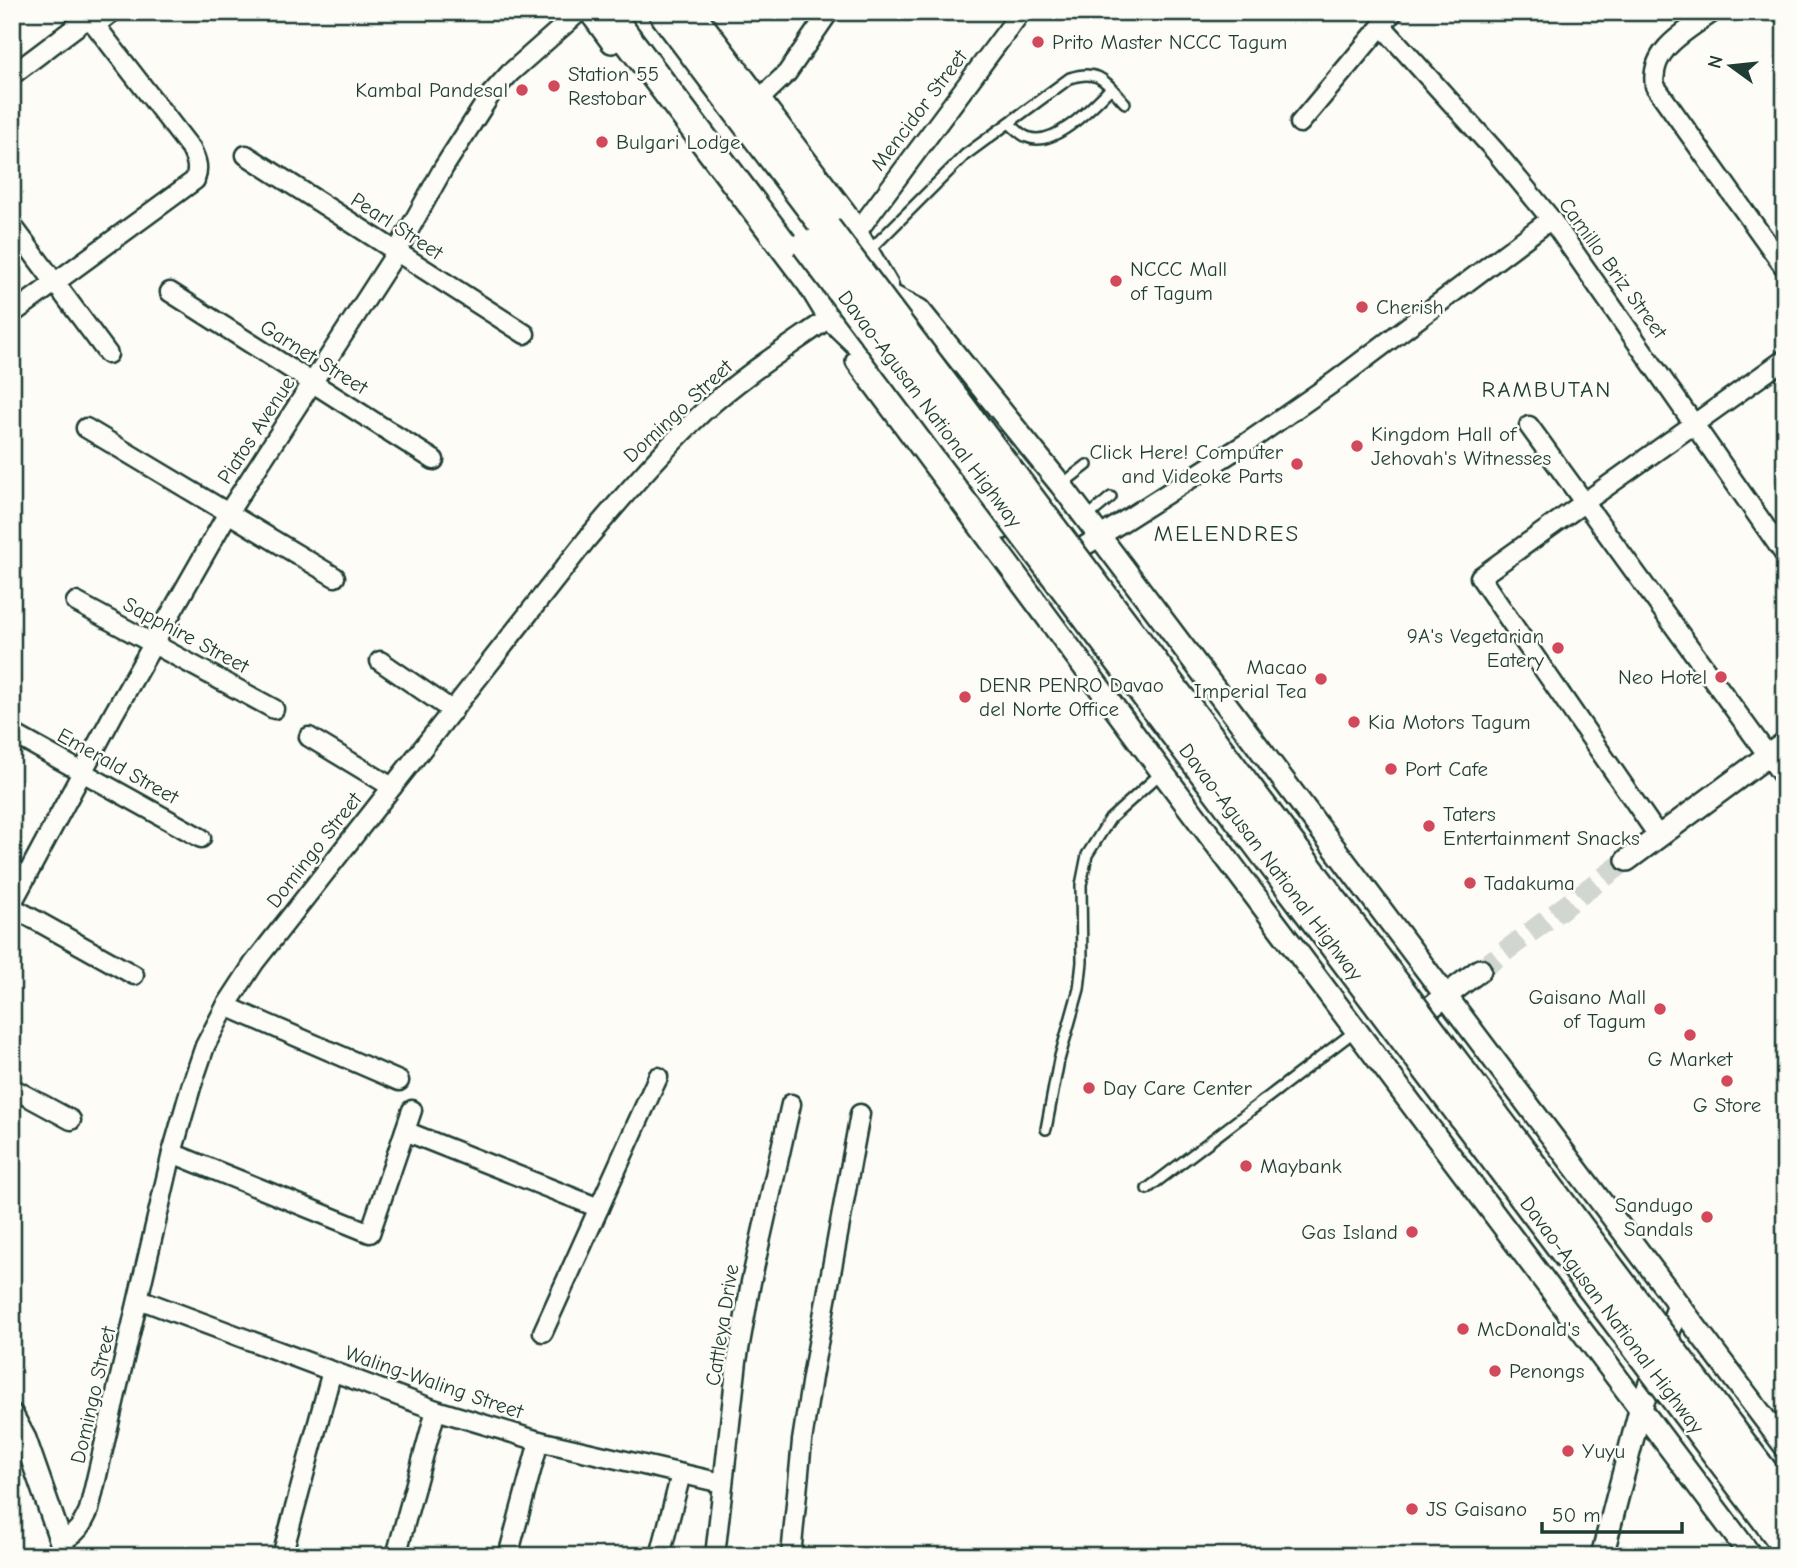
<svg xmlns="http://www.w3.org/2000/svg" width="1797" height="1568" font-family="'Comic Neue',sans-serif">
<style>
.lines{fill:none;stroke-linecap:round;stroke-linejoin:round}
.tertiary-tunnel{stroke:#d1d6d0;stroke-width:21;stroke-dasharray:21 10;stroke-linecap:butt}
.service-casing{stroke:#1f3d34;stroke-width:14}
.minor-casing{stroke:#1f3d34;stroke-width:23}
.tertiary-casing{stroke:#1f3d34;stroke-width:26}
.trunk-casing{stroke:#1f3d34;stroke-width:33}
.service{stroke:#fdfcf7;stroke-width:9}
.minor{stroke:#fdfcf7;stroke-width:18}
.tertiary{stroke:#fdfcf7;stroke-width:21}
.trunk{stroke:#fdfcf7;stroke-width:28}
.trunk-bridge-casing{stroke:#1f3d34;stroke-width:33;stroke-linecap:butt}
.trunk-bridge{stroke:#fdfcf7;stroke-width:28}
.poi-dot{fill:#d1495b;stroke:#fdfcf7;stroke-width:2.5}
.labels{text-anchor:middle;stroke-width:5;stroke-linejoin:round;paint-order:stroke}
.poi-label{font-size:21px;fill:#1f3d34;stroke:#fdfcf7;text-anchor:start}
.street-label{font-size:21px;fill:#1f3d34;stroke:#fdfcf7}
.neighbourhood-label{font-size:23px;letter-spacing:2px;fill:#1f3d34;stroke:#fdfcf7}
</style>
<rect width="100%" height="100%" fill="#fdfcf7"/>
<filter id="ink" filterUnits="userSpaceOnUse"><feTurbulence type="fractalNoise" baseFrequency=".0143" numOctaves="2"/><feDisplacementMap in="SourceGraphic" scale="14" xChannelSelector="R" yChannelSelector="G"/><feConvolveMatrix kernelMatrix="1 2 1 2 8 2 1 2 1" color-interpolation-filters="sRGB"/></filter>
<g filter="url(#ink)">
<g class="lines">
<polyline class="tertiary-tunnel" points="1480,970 1627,860"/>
<defs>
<g id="service">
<path d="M1009,123c6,5 12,12 18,14 27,12 67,-32 84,-49"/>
<path d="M868,252l97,-97 105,-77c30,-10 36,5 55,25"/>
<polyline points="1061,485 1087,465"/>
<polyline points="1086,518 1111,497"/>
<polyline points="1046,1129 1059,1060 1079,989 1082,962 1081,885 1087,855 1110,819 1161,773"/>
<polyline points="1147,1189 1355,1031"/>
</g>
<g id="minor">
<path d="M1713,12c-26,19 -64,37 -58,74l130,182"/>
<polyline points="95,25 112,12"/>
<polyline points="1382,26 1495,151 1551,219 1785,555"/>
<polyline points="12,75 89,17"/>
<polyline points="766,93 787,73 829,12"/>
<polyline points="1300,123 1393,12"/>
<polyline points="246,155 525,334"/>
<polyline points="12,225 108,354"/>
<polyline points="854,236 1021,12"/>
<polyline points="170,292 434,460"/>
<path d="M12,314l183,-134c4,-12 2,-19 -4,-31l-106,-137"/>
<polyline points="1529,426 1785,779"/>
<polyline points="86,428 335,577"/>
<polyline points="1080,549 1248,442 1334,382 1551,219"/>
<polyline points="76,602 274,709"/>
<polyline points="380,661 453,711"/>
<polyline points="12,733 201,838"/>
<polyline points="309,737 392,787"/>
<polyline points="1659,837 1480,577 1785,359"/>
<polyline points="12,903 114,713 228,513 396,253 444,167 491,94 510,73 579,12"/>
<polyline points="12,907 134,975"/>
<polyline points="226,1006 399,1081"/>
<polyline points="12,1088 71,1120"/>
<polyline points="405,1131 599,1208"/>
<polyline points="172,1153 370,1233 412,1110"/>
<polyline points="139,1299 436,1410 539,1441 722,1483"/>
<polyline points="543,1332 658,1077"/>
<path d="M61,1541c16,-7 21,-15 28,-31l83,-357 19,-66 14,-41 21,-40 28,-43 333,-424c37,-44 74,-87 116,-127 39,-36 85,-65 129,-96"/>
<polyline points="282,1556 332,1371"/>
<polyline points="396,1556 436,1410"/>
<polyline points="508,1556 539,1441"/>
<polyline points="660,1556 681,1474"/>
<polyline points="715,1556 737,1361 751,1282 791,1104"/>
<polyline points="791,1556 802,1441 812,1377 860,1114"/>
</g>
<g id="tertiary">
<polyline points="590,12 612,42"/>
<polyline points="888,294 919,310 1061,485 1785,1446"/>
<polyline points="857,361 1162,772 1751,1556"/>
<polyline points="1627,860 1785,743"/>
<polyline points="1427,1010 1480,970"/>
<polyline points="12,1415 25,1439 66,1556"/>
<polyline points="1602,1556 1640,1410 1679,1305"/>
</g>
<g id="trunk">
<polyline points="607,12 812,283 832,316 861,344 1001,525"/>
<polyline points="663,12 826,228"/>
<polyline points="689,12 843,216 884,287"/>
</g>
</defs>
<use href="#service" class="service-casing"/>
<use href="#minor" class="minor-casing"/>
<use href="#tertiary" class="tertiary-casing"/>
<use href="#trunk" class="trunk-casing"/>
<use href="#service" class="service"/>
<use href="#minor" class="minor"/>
<use href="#tertiary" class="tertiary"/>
<use href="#trunk" class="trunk"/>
<defs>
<g id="trunk-bridge">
<polyline points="826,228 1785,1501"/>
<polyline points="806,244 1785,1544"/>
</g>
</defs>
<use href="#trunk-bridge" class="trunk-bridge-casing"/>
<use href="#trunk-bridge" class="trunk-bridge"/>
</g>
</g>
<g class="poi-dot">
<circle cx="1038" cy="42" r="7"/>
<circle cx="554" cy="86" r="7"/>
<circle cx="522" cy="90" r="7"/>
<circle cx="602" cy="142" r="7"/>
<circle cx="1116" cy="281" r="7"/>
<circle cx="1362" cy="307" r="7"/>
<circle cx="1357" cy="446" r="7"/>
<circle cx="1297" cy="464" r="7"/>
<circle cx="1558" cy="648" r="7"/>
<circle cx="1721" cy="677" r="7"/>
<circle cx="1321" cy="679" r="7"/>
<circle cx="965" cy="697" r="7"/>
<circle cx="1354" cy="722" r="7"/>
<circle cx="1391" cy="769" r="7"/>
<circle cx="1429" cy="826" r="7"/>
<circle cx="1470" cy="883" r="7"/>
<circle cx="1660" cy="1009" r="7"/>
<circle cx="1690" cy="1035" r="7"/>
<circle cx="1727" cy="1081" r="7"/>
<circle cx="1089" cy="1088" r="7"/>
<circle cx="1246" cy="1166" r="7"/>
<circle cx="1707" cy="1217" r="7"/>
<circle cx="1412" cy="1232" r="7"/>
<circle cx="1463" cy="1329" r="7"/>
<circle cx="1495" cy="1371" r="7"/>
<circle cx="1568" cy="1451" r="7"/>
<circle cx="1412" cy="1509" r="7"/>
</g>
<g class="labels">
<g class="poi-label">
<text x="1052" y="49">Prito Master NCCC Tagum</text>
<text x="568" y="81">Station 55<tspan x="568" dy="24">Restobar</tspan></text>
<text x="508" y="97" text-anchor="end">Kambal Pandesal</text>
<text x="616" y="149">Bulgari Lodge</text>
<text x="1130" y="276">NCCC Mall<tspan x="1130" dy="24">of Tagum</tspan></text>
<text x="1376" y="314">Cherish</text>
<text x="1371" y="441">Kingdom Hall of<tspan x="1371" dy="24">Jehovah's Witnesses</tspan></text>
<text x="1283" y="459" text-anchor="end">Click Here! Computer<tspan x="1283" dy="24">and Videoke Parts</tspan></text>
<text x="1544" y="643" text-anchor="end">9A's Vegetarian<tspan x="1544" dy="24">Eatery</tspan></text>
<text x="1307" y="674" text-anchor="end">Macao<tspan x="1307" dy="24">Imperial Tea</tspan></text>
<text x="1707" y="684" text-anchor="end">Neo Hotel</text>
<text x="979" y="692">DENR PENRO Davao<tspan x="979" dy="24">del Norte Office</tspan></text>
<text x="1368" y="729">Kia Motors Tagum</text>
<text x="1405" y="776">Port Cafe</text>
<text x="1443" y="821">Taters<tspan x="1443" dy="24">Entertainment Snacks</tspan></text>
<text x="1484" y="890">Tadakuma</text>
<text x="1646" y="1004" text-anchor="end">Gaisano Mall<tspan x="1646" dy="24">of Tagum</tspan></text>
<text x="1690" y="1066" text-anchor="middle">G Market</text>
<text x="1103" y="1095">Day Care Center</text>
<text x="1727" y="1112" text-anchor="middle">G Store</text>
<text x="1260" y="1173">Maybank</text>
<text x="1693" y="1212" text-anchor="end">Sandugo<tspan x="1693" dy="24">Sandals</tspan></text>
<text x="1398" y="1239" text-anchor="end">Gas Island</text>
<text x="1477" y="1336">McDonald's</text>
<text x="1509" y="1378">Penongs</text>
<text x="1582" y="1458">Yuyu</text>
<text x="1426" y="1516">JS Gaisano</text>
</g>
<g class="street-label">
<text transform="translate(919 110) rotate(-53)" y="7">Mencidor Street</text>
<text transform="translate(397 226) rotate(33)" y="7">Pearl Street</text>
<text transform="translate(1613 268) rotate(54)" y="7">Camillo Briz Street</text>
<text transform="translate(314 357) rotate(32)" y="7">Garnet Street</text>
<text transform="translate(930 409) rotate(53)" y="7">Davao-Agusan National Highway</text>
<text transform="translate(678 411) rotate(-43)" y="7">Domingo Street</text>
<text transform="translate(256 430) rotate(-57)" y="7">Piatos Avenue</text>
<text transform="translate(186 635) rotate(28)" y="7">Sapphire Street</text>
<text transform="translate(118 766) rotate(29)" y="7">Emerald Street</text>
<text transform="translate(314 850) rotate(-52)" y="7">Domingo Street</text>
<text transform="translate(1271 862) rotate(53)" y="7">Davao-Agusan National Highway</text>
<text transform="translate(1612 1315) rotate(53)" y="7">Davao-Agusan National Highway</text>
<text transform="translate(722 1325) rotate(-81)" y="7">Cattleya Drive</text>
<text transform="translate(434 1382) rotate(19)" y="7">Waling-Waling Street</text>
<text transform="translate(93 1395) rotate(-77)" y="7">Domingo Street</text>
</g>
<g class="neighbourhood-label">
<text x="1547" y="397">RAMBUTAN</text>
<text x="1227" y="541">MELENDRES</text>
</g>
</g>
<rect width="1797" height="1568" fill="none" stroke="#fdfcf7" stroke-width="42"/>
<rect x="21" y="21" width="1755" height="1526" fill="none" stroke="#1f3d34" stroke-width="2.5" filter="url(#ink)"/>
<g transform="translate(1731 66) rotate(285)" stroke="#fdfcf7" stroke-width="5" paint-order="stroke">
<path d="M0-5L12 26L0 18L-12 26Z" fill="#1f3d34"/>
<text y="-10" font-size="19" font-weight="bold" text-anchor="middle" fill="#1f3d34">N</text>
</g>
<path d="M1542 1522v10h140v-10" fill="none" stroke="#1f3d34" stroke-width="3.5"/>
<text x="1552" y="1522" font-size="21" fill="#1f3d34" stroke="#fdfcf7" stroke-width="5" paint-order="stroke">50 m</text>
</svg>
